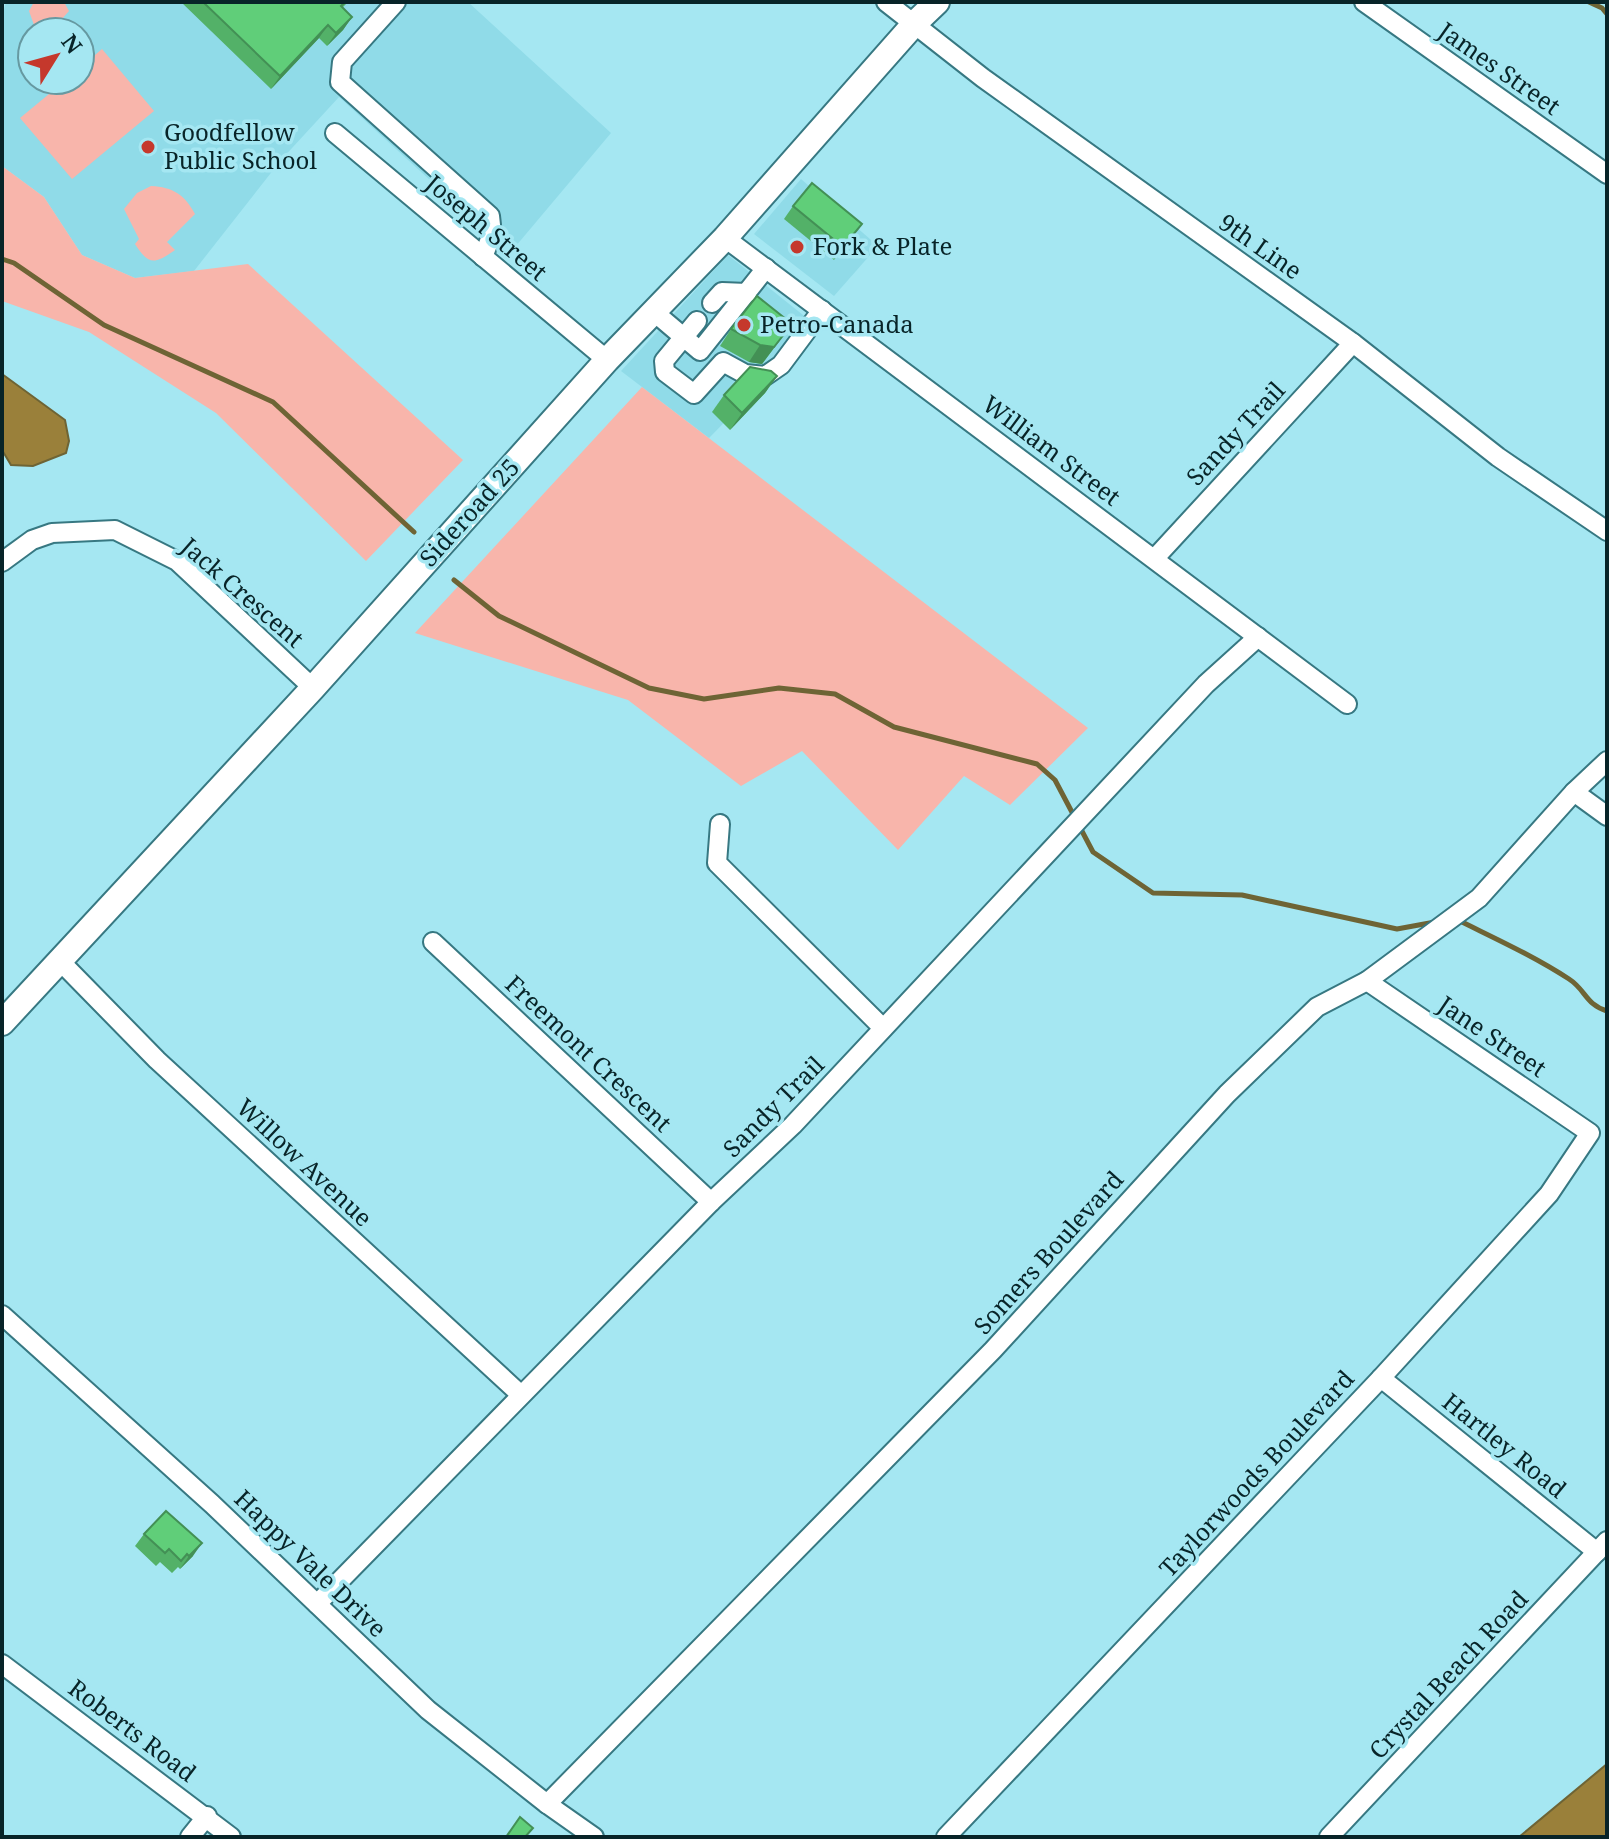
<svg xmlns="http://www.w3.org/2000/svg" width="1609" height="1839" font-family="'Noto Serif',serif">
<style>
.built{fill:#90dbe8;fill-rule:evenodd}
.green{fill:#f8b5ab}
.water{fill:#9a803a;stroke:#6e6435;stroke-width:2}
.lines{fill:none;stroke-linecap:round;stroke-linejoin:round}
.stream{stroke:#6e6435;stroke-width:5}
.minor-casing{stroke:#377882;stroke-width:22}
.major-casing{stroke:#377882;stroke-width:28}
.minor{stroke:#fff;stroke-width:18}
.major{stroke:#fff;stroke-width:24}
.wall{fill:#53b168}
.shaded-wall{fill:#439055}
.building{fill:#60ce79;stroke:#439055;stroke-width:2}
.poi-dot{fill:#c5382c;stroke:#a5e7f2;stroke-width:3}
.labels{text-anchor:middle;stroke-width:7;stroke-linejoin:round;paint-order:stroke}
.street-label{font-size:24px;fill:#082428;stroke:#a5e7f2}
.poi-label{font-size:24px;fill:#082428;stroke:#a5e7f2;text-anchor:start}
</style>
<rect width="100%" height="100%" fill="#a5e7f2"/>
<g class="built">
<path d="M6,2h462l143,131 -101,120 -171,-156 -58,63 -87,111 -59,7 -53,-23 -38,-58 -42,-31v-149zM32,32h48v48h-48z"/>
<polygon points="801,179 878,246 834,296 754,234"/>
<polygon points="728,255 818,327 709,438 621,371"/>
</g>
<g class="green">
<polygon points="34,2 64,2 69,11 61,20 34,25 29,11"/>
<polygon points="102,49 154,111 72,179 20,118 66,80 80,80 80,68"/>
<polygon points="2,166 44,197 82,255 135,278 248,264 463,460 366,561 216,413 89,332 2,301"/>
<path d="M151,186c22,1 34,9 44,28l-28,28 8,8c-20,14 -26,16 -40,-6l4,-5 -15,-30 13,-16z"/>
<polygon points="642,387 1088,728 1010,805 964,776 898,850 802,751 741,786 628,700 415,633"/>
</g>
<g class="water">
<polygon points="2,374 65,420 69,441 66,453 33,466 11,465 2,450"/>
<polygon points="1607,1764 1607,1837 1519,1837"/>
</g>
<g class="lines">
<g class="stream">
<polyline points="1589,2 1602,8 1607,14"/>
<polyline points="2,259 14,263 104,325 273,402 414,532"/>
<polyline points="454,580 499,616 649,688 704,699 779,688 835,694 894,727 1037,764 1055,780 1093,852 1153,893 1242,895 1397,929 1435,922"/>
<path d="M1456,919c38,19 78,37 113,60 17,11 16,25 38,32"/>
</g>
<defs>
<g id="minor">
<polyline points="396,2 342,62 340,82 490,216 492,234 483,257"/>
<polyline points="886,2 983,78 1353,343 1498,457 1607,531"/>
<polyline points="1364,2 1607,174"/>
<polyline points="335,133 607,360"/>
<polyline points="725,238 1347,704"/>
<polyline points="712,303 722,292 747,293"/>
<polyline points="654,312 700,351 766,268"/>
<polyline points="697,321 664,361 665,372 694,394 723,362 745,374 765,376 781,365 822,310"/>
<polyline points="1155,558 1353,343"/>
<polyline points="2,562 32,540 52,533 115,530 177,561 313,688"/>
<polyline points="1574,792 1607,816"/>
<polyline points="720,824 717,863 883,1028"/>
<polyline points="433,942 711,1202"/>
<polyline points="60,961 157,1060 520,1394"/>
<polyline points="2,1315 212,1504 428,1710 547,1804 594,1837"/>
<polyline points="1381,1378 1597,1552"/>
<polyline points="317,1604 711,1202 793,1125 1206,684 1258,637"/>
<polyline points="2,1664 231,1837"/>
<polyline points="547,1804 993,1350 1227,1094 1317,1007 1367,981 1479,898 1574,792 1607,761"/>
<polyline points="190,1837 207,1816"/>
<polyline points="946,1837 1381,1378 1549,1194 1590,1133 1367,981"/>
<polyline points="1329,1837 1607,1541"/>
</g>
<polyline id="major" points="2,1023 313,688 607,360 725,238 915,23 937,2"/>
</defs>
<use href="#minor" class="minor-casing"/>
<use href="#major" class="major-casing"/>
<use href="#minor" class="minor"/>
<use href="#major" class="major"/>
</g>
<g class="wall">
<polygon points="181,2 348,2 342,8 352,17 343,30 327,46 319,38 271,89"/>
<polygon points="793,206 862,224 834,260 784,219"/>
<polygon points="792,324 762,364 749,362 720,346 731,329"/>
<polygon points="777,376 765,393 730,430 712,412 724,395"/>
<polygon points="144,1534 193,1556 180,1569 178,1567 172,1573 160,1562 156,1566 135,1546"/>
</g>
<g class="shaded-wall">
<polygon points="352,17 343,30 327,46 336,33"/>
<polygon points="328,25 319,38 271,89 280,76"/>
<polygon points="792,324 762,364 749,362 760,345"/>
<polygon points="777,376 765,393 730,430 742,413"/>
<polygon points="202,1543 193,1556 180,1569 189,1556"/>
</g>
<g class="building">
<polygon points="203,2 345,2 341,6 352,17 336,33 328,25 280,76"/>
<polygon points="812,183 862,224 843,247 793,206"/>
<polygon points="757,296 792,324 774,347 760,345 731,329"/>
<polygon points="750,367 771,371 777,376 742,413 724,395"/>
<polygon points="166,1511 202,1543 189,1556 187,1554 181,1561 169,1549 165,1553 144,1534"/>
<polygon points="520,1817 533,1828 525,1837 506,1837"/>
</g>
<g class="poi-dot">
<circle cx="148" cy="147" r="8"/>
<circle cx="797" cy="247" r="8"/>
<circle cx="744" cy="325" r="8"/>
</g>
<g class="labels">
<g class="street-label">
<text transform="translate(1499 69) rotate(35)" y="8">James Street</text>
<text transform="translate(486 228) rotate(40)" y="8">Joseph Street</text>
<text transform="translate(1260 247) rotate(35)" y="8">9th Line</text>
<text transform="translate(1236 434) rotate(-47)" y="8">Sandy Trail</text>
<text transform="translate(1051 451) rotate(37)" y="8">William Street</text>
<text transform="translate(470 513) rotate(-48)" y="8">Sideroad 25</text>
<text transform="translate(242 593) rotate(41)" y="8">Jack Crescent</text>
<text transform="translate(1492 1037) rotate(34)" y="8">Jane Street</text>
<text transform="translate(588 1054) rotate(43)" y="8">Freemont Crescent</text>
<text transform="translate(774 1107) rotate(-45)" y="8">Sandy Trail</text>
<text transform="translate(304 1163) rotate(43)" y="8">Willow Avenue</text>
<text transform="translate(1049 1253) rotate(-48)" y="8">Somers Boulevard</text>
<text transform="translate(1504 1446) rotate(39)" y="8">Hartley Road</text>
<text transform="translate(1257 1474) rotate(-47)" y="8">Taylorwoods Boulevard</text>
<text transform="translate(310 1564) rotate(44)" y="8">Happy Vale Drive</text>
<text transform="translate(1449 1675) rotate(-47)" y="8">Crystal Beach Road</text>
<text transform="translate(132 1731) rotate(37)" y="8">Roberts Road</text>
</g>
<g class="poi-label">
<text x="164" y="141">Goodfellow<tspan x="164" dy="28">Public School</tspan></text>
<text x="813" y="255">Fork &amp; Plate</text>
<text x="760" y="333">Petro-Canada</text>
</g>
</g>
<rect width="1609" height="1839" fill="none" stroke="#082428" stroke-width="8"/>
<g transform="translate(56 56) rotate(53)"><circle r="38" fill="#a5e7f2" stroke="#6699a1" stroke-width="2"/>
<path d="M0-6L14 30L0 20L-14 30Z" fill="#c5382c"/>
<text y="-12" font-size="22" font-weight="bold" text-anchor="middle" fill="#082428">N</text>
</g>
</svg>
